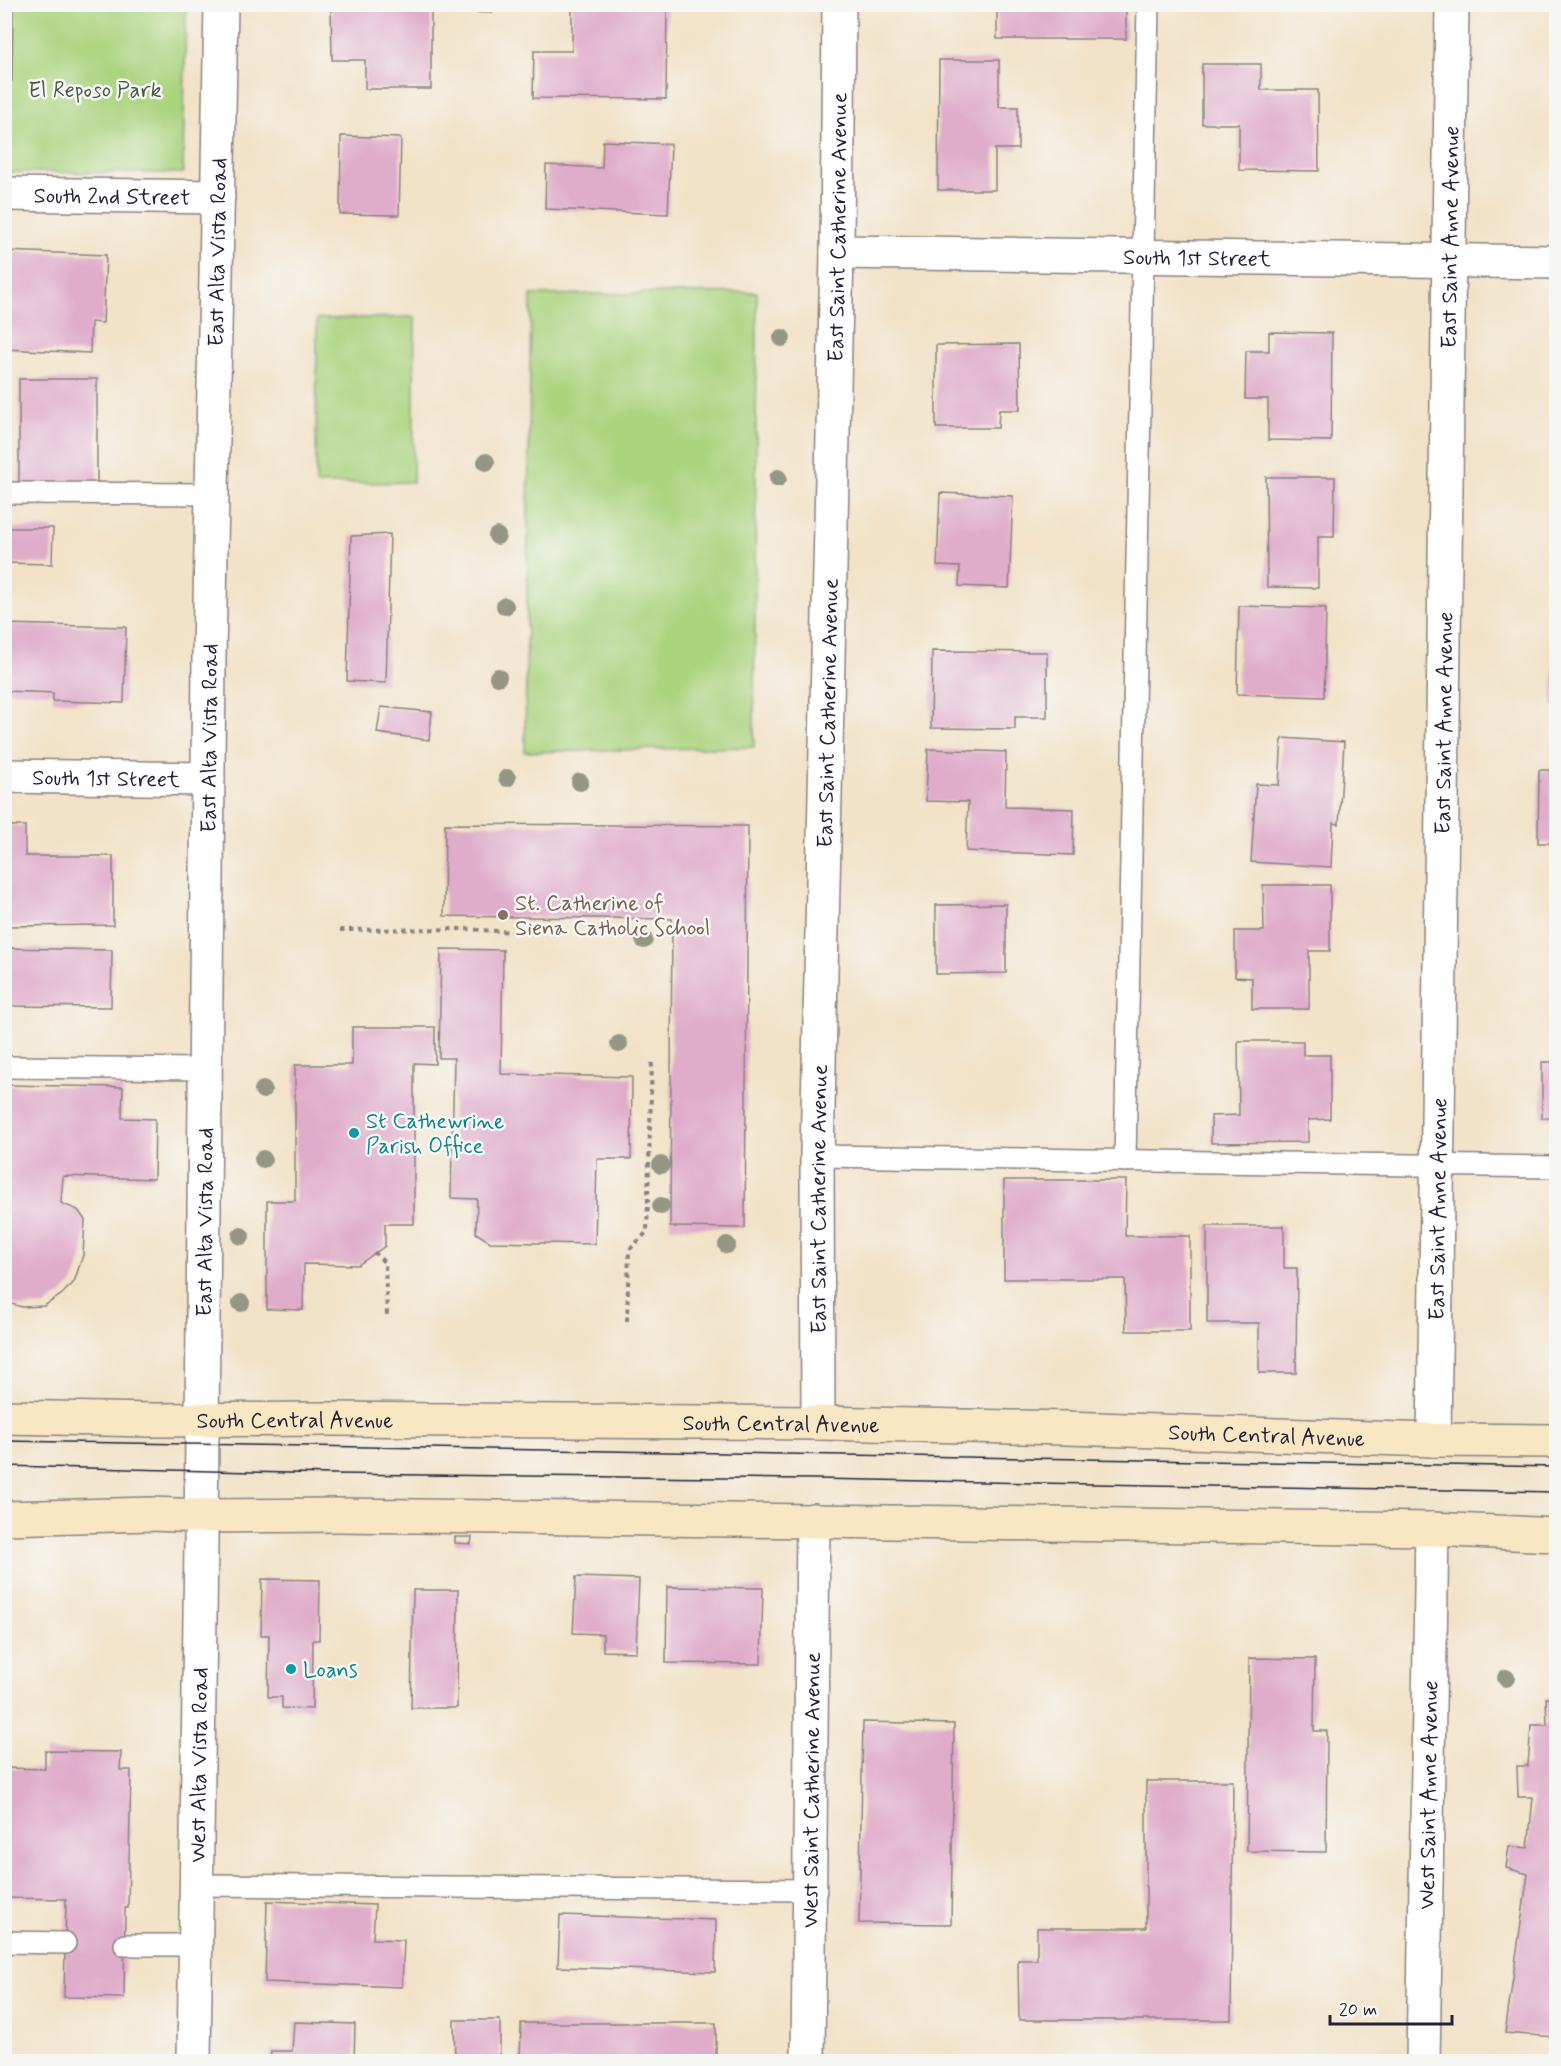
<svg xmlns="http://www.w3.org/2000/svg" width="1561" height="2066" font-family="Mynerve,sans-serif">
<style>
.green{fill:#abd47f;stroke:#667b5d;stroke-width:1.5}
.building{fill:#dfacca}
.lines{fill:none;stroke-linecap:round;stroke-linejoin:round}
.service-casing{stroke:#8a8281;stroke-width:24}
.minor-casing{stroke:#8a8281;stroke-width:36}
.secondary-casing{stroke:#8a8281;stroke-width:36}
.path{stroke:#8a8281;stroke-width:4;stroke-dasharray:4.5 4.5;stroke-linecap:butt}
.service{stroke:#fff;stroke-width:21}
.minor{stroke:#fff;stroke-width:33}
.secondary{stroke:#f8e7c3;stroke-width:33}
.tram{stroke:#22223b;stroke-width:1.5}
.tree{fill:#969685}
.education-dot{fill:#8d6e63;stroke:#f6f6f2;stroke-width:2}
.culture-dot{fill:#0f9aa8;stroke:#f6f6f2;stroke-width:2}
.labels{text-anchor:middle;stroke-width:5;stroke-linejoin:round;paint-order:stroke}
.park-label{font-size:22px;fill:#4b574f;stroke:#f6f6f2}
.street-label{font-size:22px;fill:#22223b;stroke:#f6f6f2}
.education-label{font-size:22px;fill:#785e54;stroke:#f6f6f2;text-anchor:start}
.culture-label{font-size:22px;fill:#0d838f;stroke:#f6f6f2;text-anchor:start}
</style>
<rect width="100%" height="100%" fill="#f6f6f2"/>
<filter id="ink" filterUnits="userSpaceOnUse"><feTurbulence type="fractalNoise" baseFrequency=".0167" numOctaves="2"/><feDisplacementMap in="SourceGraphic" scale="12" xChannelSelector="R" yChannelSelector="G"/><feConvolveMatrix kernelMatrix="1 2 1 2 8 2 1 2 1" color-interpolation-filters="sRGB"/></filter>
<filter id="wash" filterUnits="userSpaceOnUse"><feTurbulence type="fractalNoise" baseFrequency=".008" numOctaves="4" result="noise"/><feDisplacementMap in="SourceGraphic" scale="24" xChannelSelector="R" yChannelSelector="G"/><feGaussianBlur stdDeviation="1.35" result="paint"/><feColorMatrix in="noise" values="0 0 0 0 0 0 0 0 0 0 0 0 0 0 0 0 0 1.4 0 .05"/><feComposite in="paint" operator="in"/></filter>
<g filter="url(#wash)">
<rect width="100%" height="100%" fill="#f2e2c7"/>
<g class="green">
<polygon points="5,5 186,5 183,173 5,172"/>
<polygon points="757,292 754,747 525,752 531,295"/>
<polygon points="415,317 413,482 316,484 317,319"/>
</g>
<g id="blocks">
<g class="building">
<polygon points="4,4 13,4 12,81 4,81"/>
<polygon points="331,4 431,4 431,89 365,89 365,60 332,60"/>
<polygon points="442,4 492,4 492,13 442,11"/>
<polygon points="572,4 667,4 666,99 533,98 534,51 572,51"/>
<rect x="997" y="4" width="129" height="35"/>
<polygon points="939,60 999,60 999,107 1018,107 1018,149 995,149 995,190 938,190"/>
<polygon points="1202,64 1261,64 1261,90 1318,90 1319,171 1239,170 1239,124 1202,124"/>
<polygon points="341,136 401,138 399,215 340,214"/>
<polygon points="603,141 671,144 668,214 545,209 546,165 602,168"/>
<polygon points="4,251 106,255 103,323 91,322 90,353 4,349"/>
<polygon points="1269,332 1332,333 1331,441 1268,440 1268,399 1245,399 1246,351 1269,351"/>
<polygon points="1019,344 1020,410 999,410 998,428 936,428 936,345"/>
<polygon points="19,379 97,379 97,485 19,484"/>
<polygon points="1266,477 1335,477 1334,537 1318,537 1318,588 1267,587"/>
<polygon points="940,493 1013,496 1009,588 959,586 960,567 937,566"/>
<polygon points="4,528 53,528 52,564 4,563"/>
<polygon points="390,534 386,683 347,681 351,536"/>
<polygon points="1239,606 1326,608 1324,697 1237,694"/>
<polygon points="1555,607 1556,607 1556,706 1552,706"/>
<polygon points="4,624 126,627 124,703 53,701 53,693 4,691"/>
<polygon points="932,651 1047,652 1047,717 1015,717 1015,729 931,728"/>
<polygon points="381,707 432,712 429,740 377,733"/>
<polygon points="1282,738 1344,742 1339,824 1333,823 1331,867 1251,862 1256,784 1279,785"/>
<polygon points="928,749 1006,752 1005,807 1074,809 1073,855 966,851 968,802 926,801"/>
<polygon points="1539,770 1556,770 1556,843 1538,843"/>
<polygon points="445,824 748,826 745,1228 670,1227 672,919 444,916"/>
<polygon points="4,826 25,826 25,856 113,856 113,925 4,926"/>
<polygon points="1263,885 1330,885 1330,951 1309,951 1309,1009 1252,1009 1252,978 1235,977 1235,931 1264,931"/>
<polygon points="1554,889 1556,889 1556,946 1551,946"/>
<polygon points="1006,904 1006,973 936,974 936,905"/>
<polygon points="4,948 112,950 111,1007 4,1006"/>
<polygon points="441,949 503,950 501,1074 632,1077 631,1159 597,1159 595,1244 490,1242 476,1233 477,1199 451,1198 454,1058 439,1058"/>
<polygon points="352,1027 435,1027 435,1064 414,1063 414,1224 385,1224 385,1246 358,1265 304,1264 303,1310 267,1309 267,1201 295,1201 295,1065 352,1065"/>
<polygon points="1238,1041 1303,1041 1303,1055 1330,1055 1330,1119 1308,1120 1308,1142 1211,1143 1211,1116 1239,1115"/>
<rect x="1542" y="1062" width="14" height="56"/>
<polygon points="4,1085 123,1087 122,1118 155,1119 154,1179 63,1176 61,1203 78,1210 85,1220 83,1255 74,1282 61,1295 44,1306 22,1307 4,1302"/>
<polygon points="1004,1180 1126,1180 1125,1236 1190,1236 1190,1331 1126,1331 1125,1279 1004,1279"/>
<polygon points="1207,1226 1284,1226 1284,1268 1297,1268 1296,1373 1259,1373 1259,1323 1207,1323"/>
<polygon points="455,1537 472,1537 471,1544 455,1543"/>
<polygon points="576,1577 639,1579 636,1652 603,1651 603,1634 573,1633"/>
<polygon points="262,1579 320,1580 319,1640 313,1640 312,1709 282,1708 282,1697 268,1697 269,1635 261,1635"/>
<polygon points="667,1587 763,1588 761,1664 666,1663"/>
<polygon points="413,1590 458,1590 457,1708 411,1708"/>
<polygon points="1249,1658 1315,1659 1314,1731 1327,1731 1326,1852 1247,1851"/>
<polygon points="1546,1698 1556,1699 1556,2027 1555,2037 1505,2033 1528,1874 1506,1868 1509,1846 1528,1848 1533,1797 1518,1797 1517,1766 1528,1766 1531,1725 1547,1725"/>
<polygon points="863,1722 954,1724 951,1924 859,1923"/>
<polygon points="45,1751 121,1752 120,1770 131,1770 128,1908 125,1908 124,1998 64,1997 66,1899 4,1898 4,1768 45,1769"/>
<polygon points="1146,1781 1233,1781 1231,2020 1019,2020 1018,1960 1037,1960 1037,1928 1146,1928"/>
<polygon points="267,1901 375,1905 373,1939 404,1940 402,1987 265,1982"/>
<polygon points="560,1915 716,1920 715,1972 558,1967"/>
<polygon points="454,2020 500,2020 500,2062 455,2062"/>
<polygon points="294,2022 355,2024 354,2062 270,2062 271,2051 292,2051"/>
<polygon points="521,2023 716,2023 716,2062 520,2062"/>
</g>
</g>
</g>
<g filter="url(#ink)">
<use href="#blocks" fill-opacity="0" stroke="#8a8281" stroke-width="1.5"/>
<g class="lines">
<defs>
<g id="service">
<polyline points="4,493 213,494"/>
<polyline points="4,1067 204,1069"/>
<polyline points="817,1156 1556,1167"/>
<polyline points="1125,1161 1148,4"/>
<polyline points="197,1885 808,1890"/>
<polyline points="4,1942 65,1943"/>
<polyline points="125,1945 196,1945"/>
</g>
<g id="minor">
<path id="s1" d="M4,194l214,3"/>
<path id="s2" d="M837,252l719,10"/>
<path id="s3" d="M4,776l204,3"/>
<path id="s4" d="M818,1423l-1,-267 20,-904 2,-248"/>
<path id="s5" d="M1434,1440l18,-1436"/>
<path id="s6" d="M194,2062l7,-520 8,-885 12,-653"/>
<path id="s7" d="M808,2062l5,-542"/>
<path id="s8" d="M1423,2062l9,-533"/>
</g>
<g id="secondary">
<path id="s9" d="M4,1417l148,3 177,-1 489,4 248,5 368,12 122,1"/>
<polyline points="4,1518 151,1514 201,1516 337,1515 1432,1529 1556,1535"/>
</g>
</defs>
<use href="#service" class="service-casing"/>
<use href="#minor" class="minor-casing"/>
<use href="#secondary" class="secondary-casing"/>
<g class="path">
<polyline points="340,930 464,929 517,932"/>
<polyline points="374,1252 385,1263 387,1317"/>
<polyline points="627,1321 629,1250 647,1232 652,1060"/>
</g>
<use href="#service" class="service"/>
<use href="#minor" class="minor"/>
<use href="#secondary" class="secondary"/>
<g class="tram">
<polyline points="4,1441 1556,1467"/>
<polyline points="4,1466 332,1474 815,1479 1556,1492"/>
</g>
</g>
<g class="tree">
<circle cx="782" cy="338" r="9"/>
<circle cx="486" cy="462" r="9"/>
<circle cx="778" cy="478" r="9"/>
<circle cx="497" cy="536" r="9"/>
<circle cx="505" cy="606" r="9"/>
<circle cx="498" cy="677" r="9"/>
<circle cx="507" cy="778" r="9"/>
<circle cx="580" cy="782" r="9"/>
<circle cx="644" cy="940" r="9"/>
<circle cx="619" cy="1044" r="9"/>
<circle cx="263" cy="1090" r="9"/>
<circle cx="263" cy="1159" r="9"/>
<circle cx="661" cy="1165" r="9"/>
<circle cx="661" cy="1206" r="9"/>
<circle cx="241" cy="1236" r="9"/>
<circle cx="727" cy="1245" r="9"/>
<circle cx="241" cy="1303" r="9"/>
<circle cx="1506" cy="1678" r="9"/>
</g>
</g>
<circle class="education-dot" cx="503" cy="915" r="6"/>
<g class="culture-dot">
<circle cx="354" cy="1133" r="6"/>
<circle cx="291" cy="1669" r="6"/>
</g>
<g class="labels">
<g class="park-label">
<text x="95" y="97">El Reposo Park</text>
</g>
<g class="street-label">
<text dy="8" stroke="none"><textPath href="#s1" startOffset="108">South 2nd Street</textPath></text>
<text dy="8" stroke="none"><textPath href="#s4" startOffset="1196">East Saint Catherine Avenue</textPath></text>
<text dy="8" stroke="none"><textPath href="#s5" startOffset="1203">East Saint Anne Avenue</textPath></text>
<text dy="8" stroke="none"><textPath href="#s6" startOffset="1810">East Alta Vista Road</textPath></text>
<text dy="8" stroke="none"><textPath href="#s2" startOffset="360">South 1st Street</textPath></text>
<text dy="8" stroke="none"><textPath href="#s4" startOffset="710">East Saint Catherine Avenue</textPath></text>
<text dy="8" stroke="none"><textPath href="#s5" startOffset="717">East Saint Anne Avenue</textPath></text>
<text dy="8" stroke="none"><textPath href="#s6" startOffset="1324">East Alta Vista Road</textPath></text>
<text dy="8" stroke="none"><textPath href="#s3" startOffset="102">South 1st Street</textPath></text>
<text dy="8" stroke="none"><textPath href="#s4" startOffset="224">East Saint Catherine Avenue</textPath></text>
<text dy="8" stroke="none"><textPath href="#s5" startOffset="231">East Saint Anne Avenue</textPath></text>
<text dy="8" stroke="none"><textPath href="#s6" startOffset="840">East Alta Vista Road</textPath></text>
<text dy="8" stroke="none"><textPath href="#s9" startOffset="291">South Central Avenue</textPath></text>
<text dy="8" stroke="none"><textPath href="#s9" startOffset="777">South Central Avenue</textPath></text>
<text dy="8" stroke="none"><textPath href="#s9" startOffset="1263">South Central Avenue</textPath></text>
<text dy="8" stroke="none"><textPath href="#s6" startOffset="297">West Alta Vista Road</textPath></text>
<text dy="8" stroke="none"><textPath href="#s7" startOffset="272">West Saint Catherine Avenue</textPath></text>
<text dy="8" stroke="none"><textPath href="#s8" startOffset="267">West Saint Anne Avenue</textPath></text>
</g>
<g class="education-label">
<text x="515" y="910">St. Catherine of<tspan x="515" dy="25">Siena Catholic School</tspan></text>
</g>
<g class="culture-label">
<text x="366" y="1128">St Cathewrine<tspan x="366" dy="25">Parish Office</tspan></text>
<text x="303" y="1677">Loans</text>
</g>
</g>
<rect width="1561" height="2066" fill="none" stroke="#f6f6f2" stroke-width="24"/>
<path d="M1330 2015v9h122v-9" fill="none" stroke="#22223b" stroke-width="3"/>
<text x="1339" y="2015" font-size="18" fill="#22223b" stroke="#f6f6f2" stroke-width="4.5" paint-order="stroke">20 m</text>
</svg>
